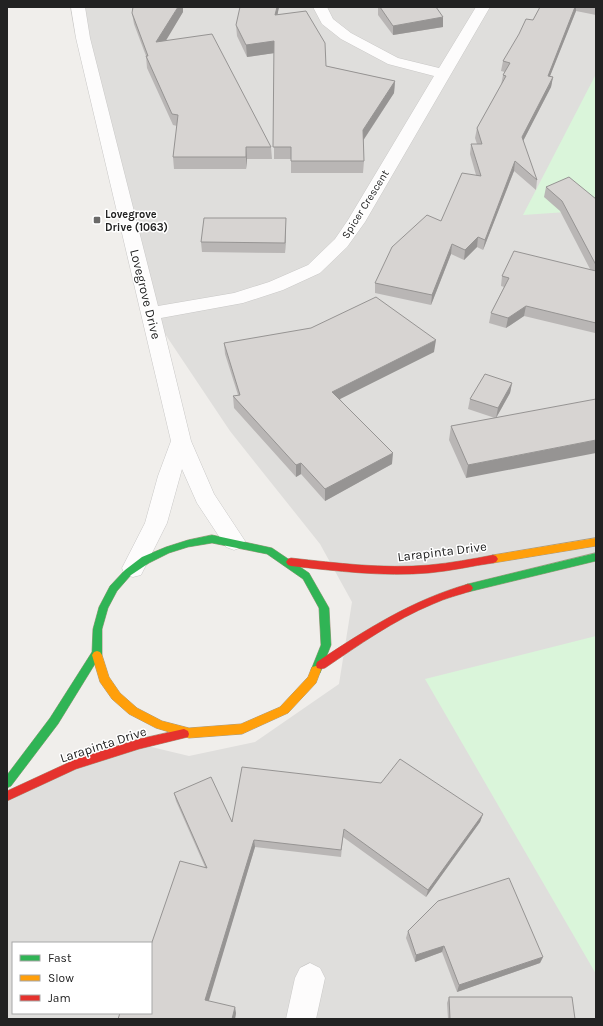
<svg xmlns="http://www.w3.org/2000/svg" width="603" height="1026" font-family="Karla,sans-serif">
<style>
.residential{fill:#dfdedc;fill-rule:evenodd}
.park{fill:#daf5da}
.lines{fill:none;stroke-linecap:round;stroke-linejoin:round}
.street-casing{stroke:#c9c8c7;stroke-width:1}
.fast-casing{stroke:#a79c86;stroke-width:1}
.slow-casing{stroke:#a79c86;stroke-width:1}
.jam-casing{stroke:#a79c86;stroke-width:1}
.street{fill:#fdfcfc;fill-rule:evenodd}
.fast{fill:#30b455;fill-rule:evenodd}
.slow{fill:#ff9f0a;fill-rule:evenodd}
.jam{fill:#e5322d;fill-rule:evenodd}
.wall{fill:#b9b6b5}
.shaded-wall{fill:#969493}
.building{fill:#d7d4d2;stroke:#969493}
.poi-dot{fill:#6a6968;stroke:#fff;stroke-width:1.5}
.labels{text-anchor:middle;stroke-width:3;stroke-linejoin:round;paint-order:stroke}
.far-street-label{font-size:11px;fill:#222;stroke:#fff}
.far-poi-label{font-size:11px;font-weight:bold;fill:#222;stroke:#fff;text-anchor:start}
.street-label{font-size:13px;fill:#222;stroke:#fff}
</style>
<rect width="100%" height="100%" fill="#f0eeeb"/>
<path class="residential" d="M78,7h518v1012h-589v-223l132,-52 50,12 66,-14 84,-58 13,-82 -32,-58 -90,-113 -79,-118zM13,943h138v70h-138z"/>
<g class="park">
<polygon points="596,74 596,210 523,215"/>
<polygon points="596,636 596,974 425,679"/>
</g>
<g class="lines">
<defs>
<g id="street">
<polygon points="71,7 85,7 90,38 158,306 234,293 269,282 308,265 335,239 348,220 434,76 388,64 341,39 322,24 313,7 327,7 333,19 351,33 398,58 439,68 476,7 490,7 365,222 347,247 320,273 283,290 243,303 161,318 191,441 214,494 245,541 242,547 234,550 226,547 197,503 182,469 167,523 141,575 133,577 125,575 122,568 145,523 158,476 171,441 76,38"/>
<polygon points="310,963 320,968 325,978 316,1019 286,1019 295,978 300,968"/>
</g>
<g id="fast">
<polygon points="212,535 272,548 309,573 329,608 331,645 320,673 316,674 312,673 311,670 321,645 319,608 303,579 267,554 212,543 188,547 169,553 149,563 131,575 117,591 108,608 102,629 102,655 100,658 98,659 58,724 11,786 7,788 7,775 50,718 92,652 93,629 99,607 110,586 125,570 142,557 166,547 188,540"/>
<polygon points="596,553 596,561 468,592 465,591 463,588 465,585 468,584"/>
</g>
<g id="slow">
<polygon points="596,538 596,546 493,563 490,562 488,559 490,556 493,555"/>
<polygon points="97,651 100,652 102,655 109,677 120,693 137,708 162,721 189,728 241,724 280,707 308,677 312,667 316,666 320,667 321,670 316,683 288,713 242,734 189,738 156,728 129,714 112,699 100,682 92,655 94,652"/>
</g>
<g id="jam">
<path d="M493,555l3,1 2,3 -2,3 -3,1c-21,3 -42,8 -64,10 -46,4 -92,-2 -138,-7l-3,-1 -2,-3 2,-3 3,-1c46,5 92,11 138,7 22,-2 43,-6 64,-10z"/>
<path d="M468,584l3,1 2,3 -2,3c-12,4 -25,7 -38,13 -39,16 -74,41 -108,64l-4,1 -4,-1 -1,-3 1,-3c48,-32 95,-62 151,-78z"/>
<polygon points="184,729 188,731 189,734 188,737 139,749 76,769 7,801 7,791 74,760 139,739"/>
</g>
</defs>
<use href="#street" class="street-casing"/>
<use href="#fast" class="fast-casing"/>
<use href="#slow" class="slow-casing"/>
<use href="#jam" class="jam-casing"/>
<use href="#street" class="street"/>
<use href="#fast" class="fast"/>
<use href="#slow" class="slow"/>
<use href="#jam" class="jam"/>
</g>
<g class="wall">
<polygon points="279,7 277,15 326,66 395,81 394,93 363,141 364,161 363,173 291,173 291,159 274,159 274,53 247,57 237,36 236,25"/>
<polygon points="378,7 436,7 443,27 393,35 378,15"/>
<polygon points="540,7 596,7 596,15 576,11 550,76 553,77 551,87 523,141 537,180 536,190 514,171 483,250 477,247 464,260 451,254 431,305 375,293 375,283 441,221 476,175 470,154 471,144 477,144 475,138 477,128 501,85 503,75 505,72 501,71 503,61 533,20"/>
<polygon points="183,12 165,41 271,147 272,159 247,159 246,169 174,169 173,157 177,126 173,125 147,68 146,56 134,24 132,13"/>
<polygon points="546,187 596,199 596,330 595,333 524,316 506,328 489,323 491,313 504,287 501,286 502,276 590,269 560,211 544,197"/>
<polygon points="286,228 285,253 202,252 201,242"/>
<polygon points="224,343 434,352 340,399 392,464 325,501 301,474 296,477 234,408 233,396 238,395 225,354"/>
<polygon points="512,383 510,393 496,418 466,478 449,440 451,426 495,418 468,409 470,399"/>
<polygon points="174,793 232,822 483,814 480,822 426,897 343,837 341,857 255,847 208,1001 236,1013 235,1019 118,1019 151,1013 205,867 176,801"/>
<polygon points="408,931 543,957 540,963 457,992 442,952 415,962 406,938"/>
<polygon points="449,997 575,1019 448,1019 447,1003"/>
</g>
<g class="shaded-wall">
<polygon points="178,7 183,7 183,12 158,54 156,42"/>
<polygon points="277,7 279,7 275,27 275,15"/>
<polygon points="575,7 576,7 576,11 546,86 548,76"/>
<polygon points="443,17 443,27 393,35 393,26"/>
<polygon points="274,41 275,53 247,57 246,45"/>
<polygon points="553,77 551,87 520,147 522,137"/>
<polygon points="395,81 394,93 362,142 363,130"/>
<polygon points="246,147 247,159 246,169"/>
<polygon points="515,161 514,171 483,250 485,240"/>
<polygon points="286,218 286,228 285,253 285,243"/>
<polygon points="478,237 477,247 464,260 465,250"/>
<polygon points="452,244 451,254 431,305 432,295"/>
<polygon points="526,306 524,316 506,328 508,318"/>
<polygon points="436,340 434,352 332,403 332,392"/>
<polygon points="512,383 510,393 496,418 498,408"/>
<polygon points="596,440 596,453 466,478 468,465"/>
<polygon points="393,453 392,464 325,501 325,489"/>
<polygon points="301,463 301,474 296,477 296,465"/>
<polygon points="483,814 480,822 426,897 428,890"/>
<polygon points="254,840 255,847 207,1007 205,1000"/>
<polygon points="444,946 442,952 415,962 416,955"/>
<polygon points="543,957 540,963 457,992 459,985"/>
<polygon points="235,1007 236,1013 235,1019 232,1019"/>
</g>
<g class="building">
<polygon points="133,7 178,7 156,42 212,34 271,147 246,147 246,157 173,157 178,115 172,114 146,56 148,56 132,13"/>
<polygon points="240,7 277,7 275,15 306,11 325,43 326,66 395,81 363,130 364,161 291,161 291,147 273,147 274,41 246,45 236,25"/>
<polygon points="380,7 436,7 443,17 393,26"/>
<polygon points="540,7 575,7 548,76 553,77 522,137 537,180 515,161 485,240 478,237 465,250 452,244 432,295 375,283 392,247 427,215 441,221 462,173 481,176 471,144 482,144 477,128 506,76 503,75 510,63 503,61 519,34 526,19 533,20"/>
<polygon points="569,177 596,199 596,265 562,201 546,187"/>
<polygon points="204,218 286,218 285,243 201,242"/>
<polygon points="514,251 596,271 596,323 526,306 508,318 491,313 509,278 502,276"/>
<polygon points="376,297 436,340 332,392 393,453 325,489 301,463 296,465 233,396 240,395 224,343 311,328"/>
<polygon points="485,374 512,383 498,408 470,399"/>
<polygon points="596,399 596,440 468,465 451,426"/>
<polygon points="400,759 483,814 428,890 344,829 341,850 254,840 205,1000 235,1007 232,1019 118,1019 120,1013 151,1013 151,945 180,861 207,868 174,793 211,777 232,822 242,767 381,783"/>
<polygon points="509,878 543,957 459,985 444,946 416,955 408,931 438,901"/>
<polygon points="449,997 572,997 575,1019 450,1019"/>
</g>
<rect class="poi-dot" x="93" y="216" width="8" height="8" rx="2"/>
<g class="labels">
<g class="far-street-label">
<text transform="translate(365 204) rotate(-58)" y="4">Spicer Crescent</text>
</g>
<g class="far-poi-label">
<text x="105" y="218">Lovegrove<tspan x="105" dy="13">Drive (1063)</tspan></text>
</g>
<g class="street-label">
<text transform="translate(146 294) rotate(76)" y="5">Lovegrove Drive</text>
<text transform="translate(442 551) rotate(-7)" y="5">Larapinta Drive</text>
<text transform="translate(103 744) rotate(-18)" y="5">Larapinta Drive</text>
</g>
</g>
<rect width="603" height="1026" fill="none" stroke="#222222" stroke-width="16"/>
<rect x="12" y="942" width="140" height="72" fill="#ffffff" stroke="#a7a7a7"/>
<rect x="20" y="955" width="20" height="6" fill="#30b455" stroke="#a7a7a7"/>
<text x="48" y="962" font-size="12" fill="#222222">Fast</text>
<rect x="20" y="975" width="20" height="6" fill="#ff9f0a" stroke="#a7a7a7"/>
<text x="48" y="982" font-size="12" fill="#222222">Slow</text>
<rect x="20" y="995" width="20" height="6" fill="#e5322d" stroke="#a7a7a7"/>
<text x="48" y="1002" font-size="12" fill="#222222">Jam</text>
</svg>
